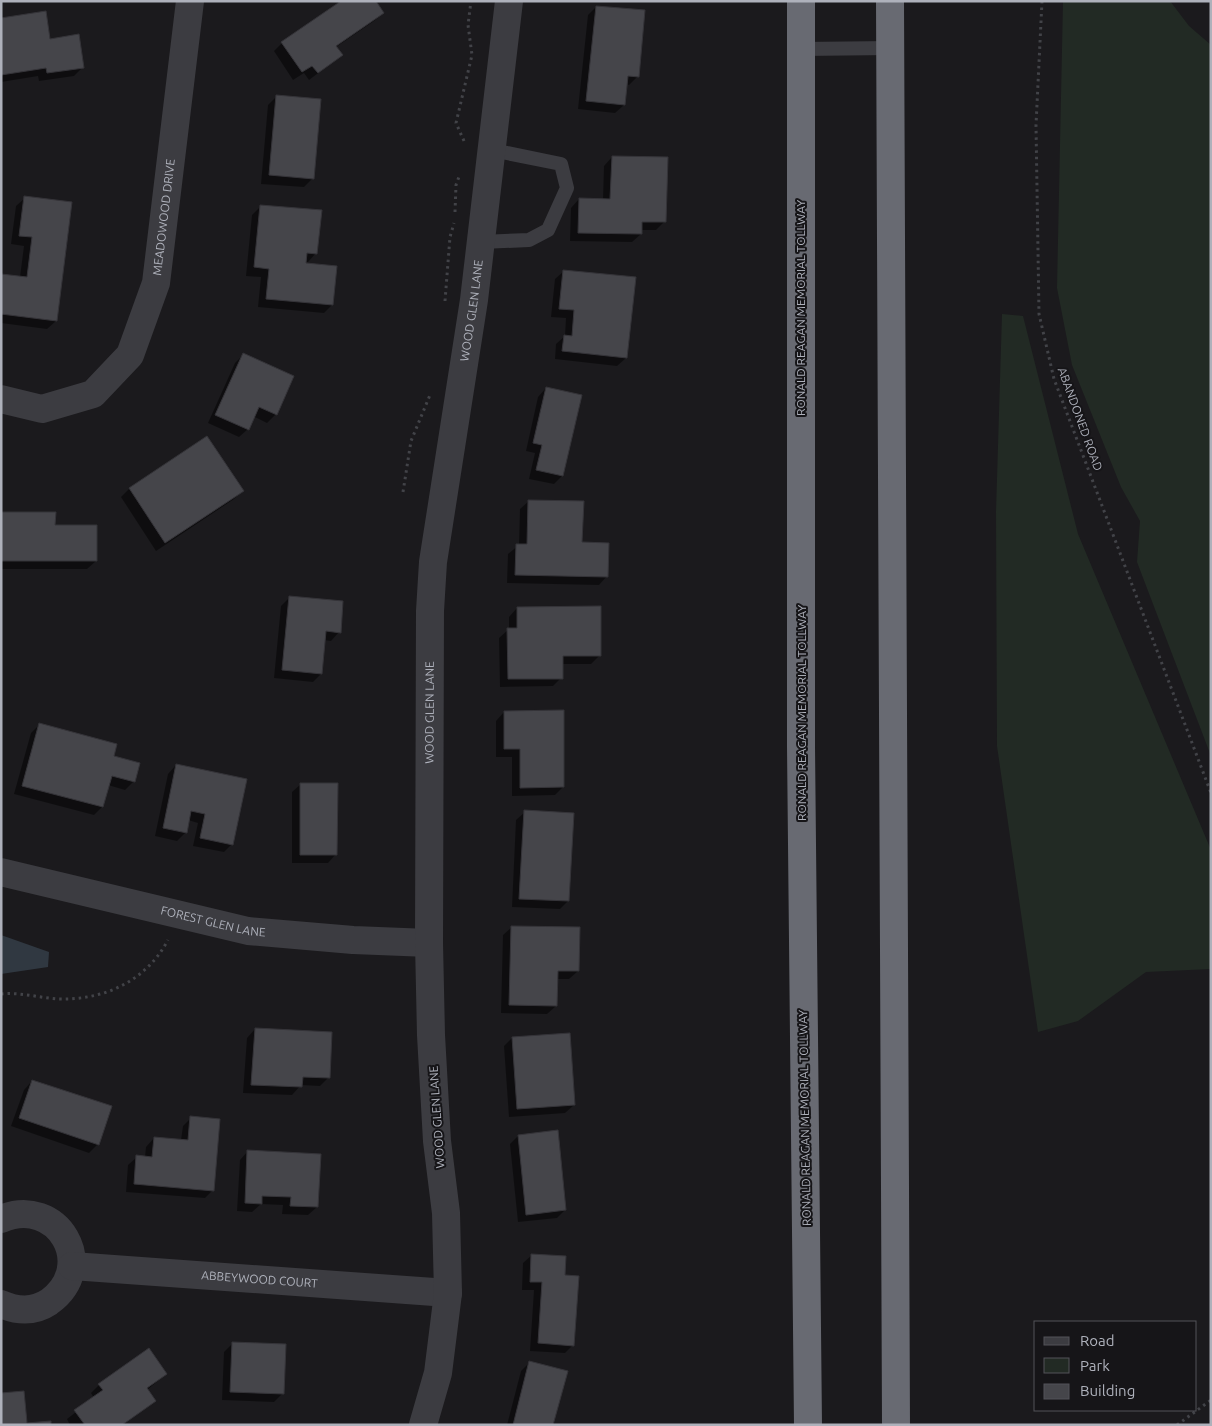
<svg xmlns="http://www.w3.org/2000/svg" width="1212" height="1426" font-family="Ubuntu,sans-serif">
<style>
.green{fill:#222a24}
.water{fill:#303841}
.shadow{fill:#0007}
.building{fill:#45454a;stroke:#353439}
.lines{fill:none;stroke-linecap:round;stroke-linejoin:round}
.path{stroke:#424348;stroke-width:3;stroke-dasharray:2.5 4;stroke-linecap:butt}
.lane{stroke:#3c3c41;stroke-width:14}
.street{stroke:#3c3c41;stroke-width:28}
.highway{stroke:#686a72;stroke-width:28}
.labels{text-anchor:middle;stroke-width:4;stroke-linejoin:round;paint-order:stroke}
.street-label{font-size:12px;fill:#aeb1bb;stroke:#161518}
</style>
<rect width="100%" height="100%" fill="#1b1a1d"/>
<g class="green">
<polygon points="1063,1 1170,1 1189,26 1211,45 1211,756 1137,562 1140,521 1121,487 1072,365 1057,288"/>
<polygon points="1002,314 1023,316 1078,534 1211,850 1211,969 1146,972 1078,1021 1038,1032 997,746 996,512"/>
</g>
<polygon class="water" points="1,935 49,952 48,967 1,974"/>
<g class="shadow">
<polygon points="596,7 638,76 629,85 626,84 624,105 615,113 578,109 588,15"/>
<polygon points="383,13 374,21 336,47 342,55 309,80 304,73 293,80 274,51 282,43"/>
<polygon points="1,19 49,40 82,68 74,76 39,81 38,76 1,82"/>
<polygon points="276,97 319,101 312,179 304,187 261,184 268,105"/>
<polygon points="612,157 664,222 656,230 641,230 641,234 632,242 570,241 571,208 579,199 603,200 604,166"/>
<polygon points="25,198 56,321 47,329 1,323 1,275 20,277 24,246 11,244 16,206"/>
<polygon points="261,206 316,253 308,262 305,262 332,305 324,313 258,307 261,277 246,276 252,215"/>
<polygon points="564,271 626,358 617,366 555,359 556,344 565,336 566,318 551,317 555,279"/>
<polygon points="243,355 276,414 267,423 253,416 248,429 239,437 208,423 235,363"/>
<polygon points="546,388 562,476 554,484 529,479 535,453 526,451 538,397"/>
<polygon points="206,438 242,491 234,499 156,551 121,497 129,489"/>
<polygon points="529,501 581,543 607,576 599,585 507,583 508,554 519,545 520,509"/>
<polygon points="1,514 54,526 96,561 87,569 1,569"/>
<polygon points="289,598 339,632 331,641 324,640 321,674 313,682 274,678 281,606"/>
<polygon points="517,608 600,655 591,664 561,664 561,678 553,686 500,687 499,638 509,629 509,617"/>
<polygon points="504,712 563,787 555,795 512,796 512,757 496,757 496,721"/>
<polygon points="39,725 112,757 134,781 125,790 108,785 102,807 94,815 14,794 31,733"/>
<polygon points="176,765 232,844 224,852 193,846 198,823 188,820 186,832 177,841 155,836 168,774"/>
<polygon points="301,784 336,854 328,863 292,863 292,792"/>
<polygon points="525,812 568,901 560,909 512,907 516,820"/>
<polygon points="512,927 578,971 569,979 556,979 556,1006 547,1014 501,1013 503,935"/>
<polygon points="255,1029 328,1078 320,1086 301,1085 292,1095 243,1093 247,1038"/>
<polygon points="512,1038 574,1105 565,1113 509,1117 504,1046"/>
<polygon points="32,1081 98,1144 89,1153 11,1126 24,1090"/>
<polygon points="191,1118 213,1190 205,1198 126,1192 128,1165 137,1157 145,1157 146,1147 154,1138 181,1140 183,1126"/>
<polygon points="518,1136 565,1210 557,1218 518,1222 510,1144"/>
<polygon points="248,1151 317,1207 308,1215 282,1214 283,1205 261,1204 252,1212 237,1211 240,1160"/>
<polygon points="532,1255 564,1276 573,1345 565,1353 530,1351 534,1290 522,1290 523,1263"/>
<polygon points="233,1343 283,1393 274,1402 222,1400 224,1352"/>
<polygon points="530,1362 552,1425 507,1425 521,1371"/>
<polygon points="166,1374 147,1390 154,1400 123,1425 70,1425 67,1419 94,1398 91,1393 99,1385"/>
</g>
<g class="building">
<polygon points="341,1 376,1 384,13 336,46 343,55 318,73 312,66 302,72 281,42"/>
<polygon points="596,6 645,10 639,77 628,76 625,105 586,101"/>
<polygon points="46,11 50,39 79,34 84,68 47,73 46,68 1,75 1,18"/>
<polygon points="276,95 321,99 314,179 269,175"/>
<polygon points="612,156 668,157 666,222 642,222 642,234 578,233 579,198 610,199"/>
<polygon points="24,196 72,202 57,321 1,314 1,274 27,277 32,237 19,236"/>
<polygon points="260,205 322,210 317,254 307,253 306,263 337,266 333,305 266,299 269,269 254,267"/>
<polygon points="563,270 636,277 627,358 562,351 564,335 572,336 574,310 559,309"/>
<polygon points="243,353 294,376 277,415 259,407 249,430 215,415"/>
<polygon points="546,387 582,395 563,476 536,470 542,445 533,443"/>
<polygon points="207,436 244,491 165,543 129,488"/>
<polygon points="528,500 584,501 582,542 609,543 608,577 515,575 516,544 527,544"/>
<polygon points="1,512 56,512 55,525 97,525 97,561 1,561"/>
<polygon points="289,596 343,601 341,633 326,631 322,674 282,670"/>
<polygon points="601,606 601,656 563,656 563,679 508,679 507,628 517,628 517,607"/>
<polygon points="564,710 564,787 520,788 520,749 504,749 504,711"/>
<polygon points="39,723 117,744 114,756 140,763 135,782 112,776 103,807 22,786"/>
<polygon points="176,764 247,779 233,845 200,838 205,814 191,811 187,833 163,828"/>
<polygon points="300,783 338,783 337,855 300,855"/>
<polygon points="524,810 574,813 569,901 519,899"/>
<polygon points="511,926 580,927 579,971 558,971 557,1006 509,1005"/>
<polygon points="255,1028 332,1032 330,1078 303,1077 302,1087 251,1085"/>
<polygon points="570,1033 575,1105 517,1109 512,1037"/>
<polygon points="32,1080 112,1106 99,1145 19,1118"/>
<polygon points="190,1116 220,1119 214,1191 134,1184 136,1155 152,1157 154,1137 188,1140"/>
<polygon points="558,1130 566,1210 526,1215 518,1135"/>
<polygon points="247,1150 321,1154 318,1207 290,1206 291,1197 262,1196 262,1204 245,1203"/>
<polygon points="531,1254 566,1256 565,1275 579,1276 574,1346 538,1343 542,1282 530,1282"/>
<polygon points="232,1342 286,1344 284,1394 230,1392"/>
<polygon points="149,1348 167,1374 147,1388 156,1401 122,1425 85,1425 74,1410 103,1390 98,1384"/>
<polygon points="529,1361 568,1371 553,1425 513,1425"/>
<polygon points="24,1391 27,1423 51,1421 51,1425 1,1425 1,1393"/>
</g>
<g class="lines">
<g class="path">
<polyline points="1042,1 1036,125 1039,314 1054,379 1211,793"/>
<polyline points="464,141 456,123 472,55 468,25 471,1"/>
<polyline points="455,212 456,185 460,174"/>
<polyline points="445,301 450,237 454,223"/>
<polyline points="403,492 411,441 430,395"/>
<path d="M1,994c20,-2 39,4 58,5 46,1 87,-18 109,-59"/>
<polyline points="1177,1425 1211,1400"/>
</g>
<g class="lane">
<polyline points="801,49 891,48"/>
<polyline points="481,242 529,240 548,230 567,188 561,164 492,150"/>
</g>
<g class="street">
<path id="s1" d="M1,399l41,10 51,-15 37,-39 26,-72 34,-282"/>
<path id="s2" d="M1,872l247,59 105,9 76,3"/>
<path d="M1,1219c57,-24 98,47 48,83 -15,10 -32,9 -48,2"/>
<path id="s3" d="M72,1266l376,27"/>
<path id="s4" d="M423,1425l15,-52 10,-80 -2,-80 -9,-72 -6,-106 -2,-92 1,-332 3,-49 41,-262 35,-299"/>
</g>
<g class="highway">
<polyline points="801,1 801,747 808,1425"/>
<polyline points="890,1 896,1425"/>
</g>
</g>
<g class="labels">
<g class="street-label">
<text dy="4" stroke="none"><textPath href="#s1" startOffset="292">MEADOWOOD DRIVE</textPath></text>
<text transform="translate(801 308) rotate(-90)" y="4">RONALD REAGAN MEMORIAL TOLLWAY</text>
<text dy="4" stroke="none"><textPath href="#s4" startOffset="1121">WOOD GLEN LANE</textPath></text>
<text transform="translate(1080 419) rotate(70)" y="4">ABANDONED ROAD</text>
<text dy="4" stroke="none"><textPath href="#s4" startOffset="716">WOOD GLEN LANE</textPath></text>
<text transform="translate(802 713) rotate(-90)" y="4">RONALD REAGAN MEMORIAL TOLLWAY</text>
<text dy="4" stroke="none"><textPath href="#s2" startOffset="218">FOREST GLEN LANE</textPath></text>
<text transform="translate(437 1117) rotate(-94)" y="4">WOOD GLEN LANE</text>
<text transform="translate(805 1118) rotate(-91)" y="4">RONALD REAGAN MEMORIAL TOLLWAY</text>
<text dy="4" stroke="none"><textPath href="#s3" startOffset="188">ABBEYWOOD COURT</textPath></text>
</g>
</g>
<rect width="1212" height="1426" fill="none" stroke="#aeb1bb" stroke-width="5"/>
<rect x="1034" y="1321" width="162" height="90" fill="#161518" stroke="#535359"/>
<rect x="1044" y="1337" width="25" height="8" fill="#3c3c41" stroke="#535359"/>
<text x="1080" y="1346" font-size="15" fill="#aeb1bb">Road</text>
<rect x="1044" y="1358" width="25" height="15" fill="#222a24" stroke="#535359"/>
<text x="1080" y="1371" font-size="15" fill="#aeb1bb">Park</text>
<rect x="1044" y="1384" width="25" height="15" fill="#45454a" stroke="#535359"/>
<text x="1080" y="1396" font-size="15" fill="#aeb1bb">Building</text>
</svg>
